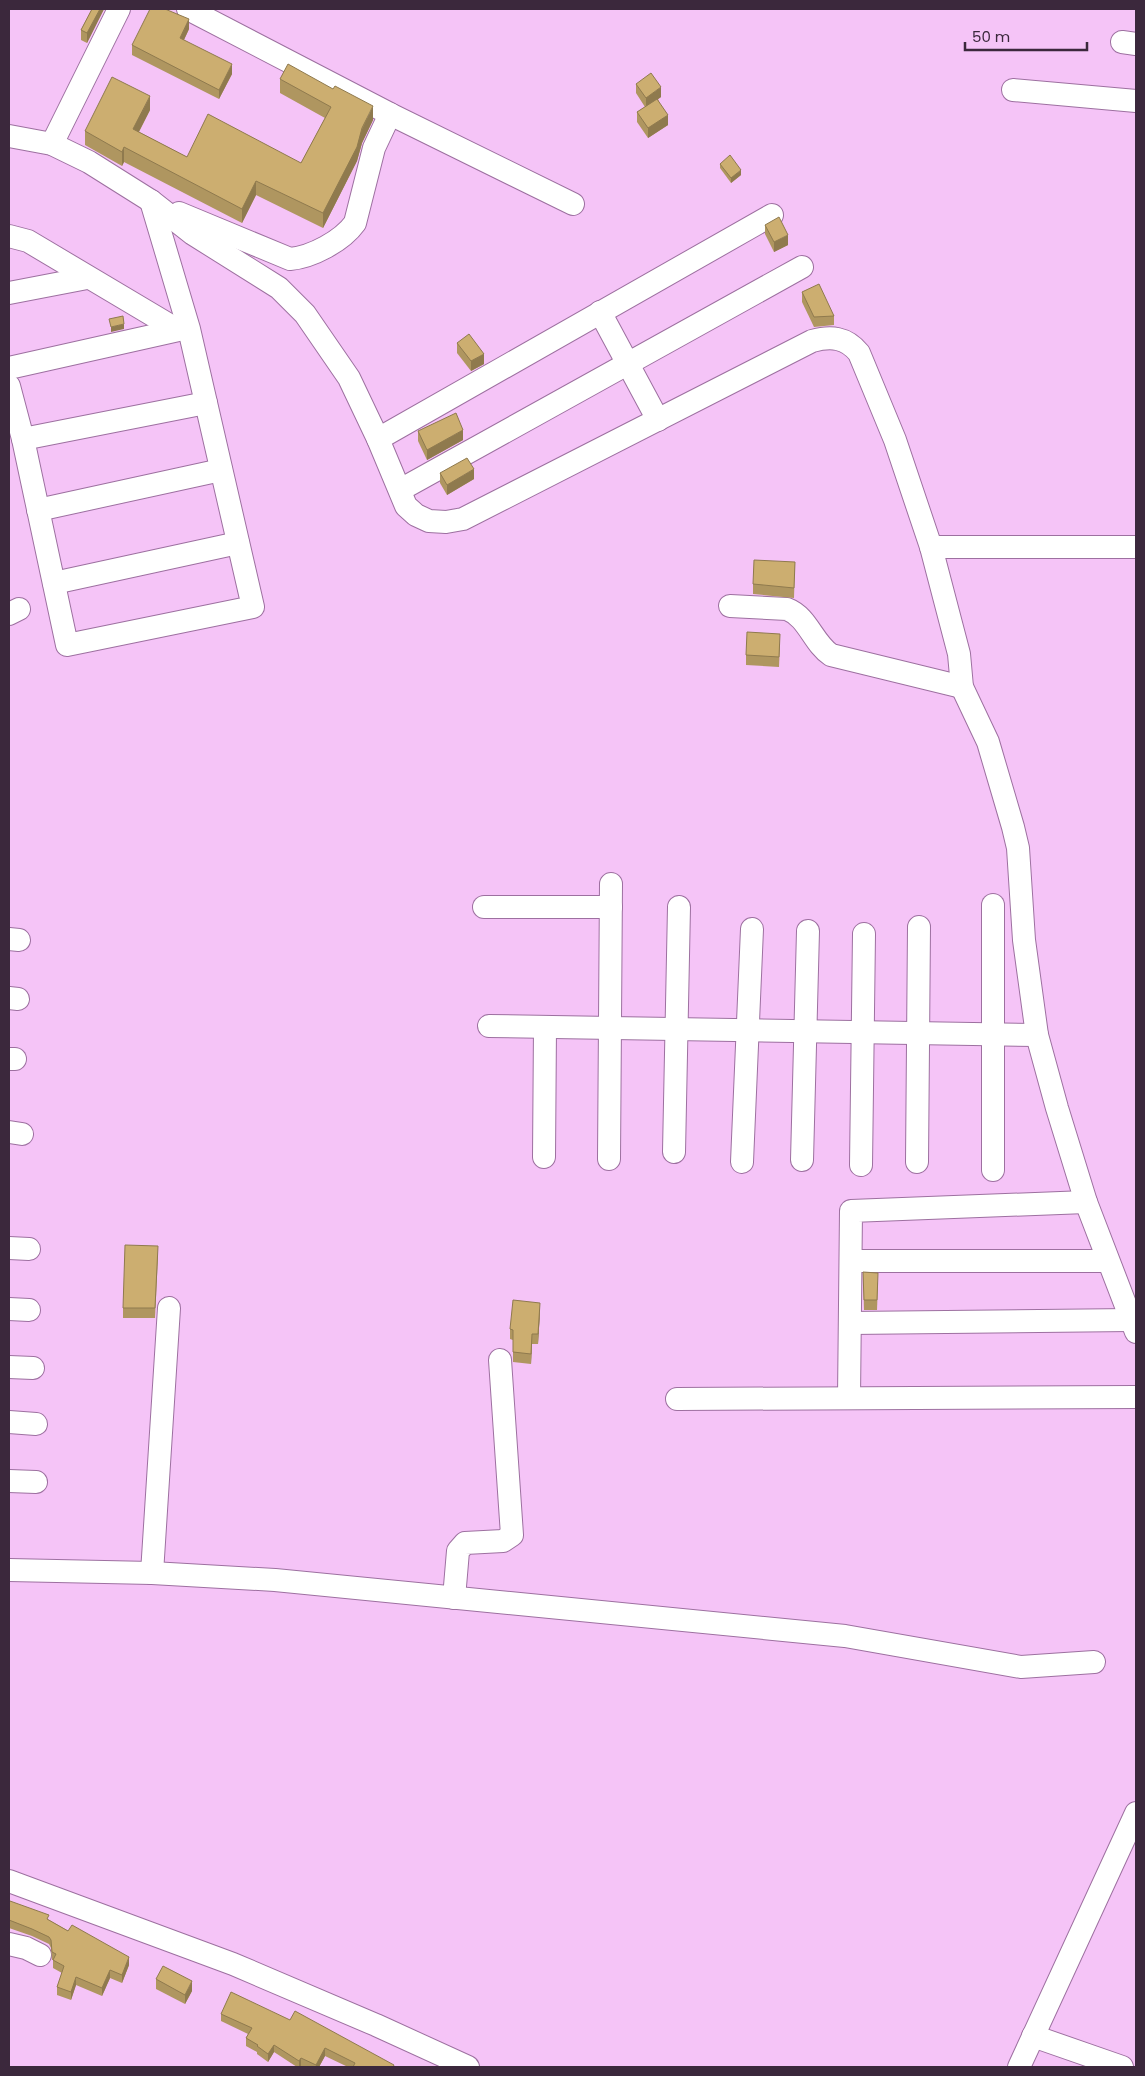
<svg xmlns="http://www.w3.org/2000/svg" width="1145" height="2076" font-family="Poppins,sans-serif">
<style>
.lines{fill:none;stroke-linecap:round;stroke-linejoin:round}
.minor-casing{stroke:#9d70a0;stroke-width:24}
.minor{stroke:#fff;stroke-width:22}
.wall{fill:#af9660}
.shaded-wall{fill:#8f7a4e}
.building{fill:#ccae70;stroke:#8f7a4e}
</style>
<rect width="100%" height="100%" fill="#f5c4f7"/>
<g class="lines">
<defs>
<g id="minor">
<polyline points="188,9 390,114 573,204"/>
<polyline points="1122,42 1136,44"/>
<polyline points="1013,90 1136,101"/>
<path d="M9,136l43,8 37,18 62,39 42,33 86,54 26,26 44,64 29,61 28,67 10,9 13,6 17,1 17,-3 349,-178c19,-5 34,-4 47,12l36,87 36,107 28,107 3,33 26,55 25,85 5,21 6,92 13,95 20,73 29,94 50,130"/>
<polyline points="52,144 119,9"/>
<path d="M179,213l111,46c22,-2 52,-18 65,-36l19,-75 16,-34"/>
<polyline points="9,236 28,241 176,329"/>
<polyline points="9,293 87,278"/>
<polyline points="600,312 658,420"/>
<polyline points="9,368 183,329"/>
<polyline points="9,386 23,439 67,645 253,607 189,329 151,201"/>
<polyline points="23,439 206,403"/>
<polyline points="378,439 772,215"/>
<polyline points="400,490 802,267"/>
<polyline points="38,510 221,470"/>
<polyline points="931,547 1136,547"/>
<polyline points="54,583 238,543"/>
<path d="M730,606l57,3c21,8 26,34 44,46l131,32"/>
<polyline points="9,614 19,609"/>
<polyline points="484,907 611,907"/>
<polyline points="9,939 19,940"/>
<polyline points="9,998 18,999"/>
<polyline points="489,1026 1037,1035"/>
<polyline points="9,1059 15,1059"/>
<polyline points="9,1132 22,1134"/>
<polyline points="674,1152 679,907"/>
<polyline points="544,1157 545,1027"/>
<polyline points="609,1159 611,884"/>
<polyline points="802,1160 808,931"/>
<polyline points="742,1162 752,929"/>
<polyline points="917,1162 919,927"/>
<polyline points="861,1165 864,934"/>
<polyline points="993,1170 993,905"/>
<polyline points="9,1248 29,1249"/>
<polyline points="851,1261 1107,1261"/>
<polyline points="9,1309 29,1310"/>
<polyline points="850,1323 1131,1320"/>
<polyline points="9,1367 33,1368"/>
<polyline points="849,1398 851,1211 1086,1202"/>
<polyline points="677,1399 1136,1397"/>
<polyline points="9,1422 36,1424"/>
<polyline points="9,1481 36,1482"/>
<polyline points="9,1570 152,1573 275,1580 845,1636 1021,1667 1094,1662"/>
<polyline points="152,1573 169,1308"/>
<polyline points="454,1598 458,1551 465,1543 503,1541 512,1535 500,1360"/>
<polyline points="9,1881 233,1964 376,2025 468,2067"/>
<polyline points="9,1944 26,1948 40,1955"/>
<polyline points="1033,2036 1122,2067"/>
<polyline points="1019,2067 1136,1813"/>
</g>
</defs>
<use href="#minor" class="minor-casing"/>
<use href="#minor" class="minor"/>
</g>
<g class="wall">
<polygon points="92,9 104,9 87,43 81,40 81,30"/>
<polygon points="189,29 184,40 232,74 219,99 132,55 132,45"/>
<polygon points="280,79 373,120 362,143 357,161 323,228 256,195 242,223 124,162 122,166 85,145 85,131 150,110 139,132 187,157 301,163 325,118 280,93"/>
<polygon points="636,84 661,97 658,99 668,125 648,138 637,122 637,112 645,107 636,93"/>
<polygon points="720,164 741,175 731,183 720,168"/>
<polygon points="765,225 788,245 774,252 765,234"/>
<polygon points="802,292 834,316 834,325 814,327 802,302"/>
<polygon points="457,343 484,364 471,371 457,353"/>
<polygon points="418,431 463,440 427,460 418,441"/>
<polygon points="440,473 474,479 447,495 440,483"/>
<polygon points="795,562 794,598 753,594 753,584"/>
<polygon points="780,644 779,667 746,665 746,655"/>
<polygon points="158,1256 155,1318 123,1318 123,1308"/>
<polygon points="863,1272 878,1283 877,1310 864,1310"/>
<polygon points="540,1312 538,1344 532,1344 531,1364 513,1362 513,1340 510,1339 510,1329"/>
<polygon points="9,1903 49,1920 129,1965 122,1983 110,1978 102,1996 76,1985 71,2000 57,1995 57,1987 62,1973 53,1968 53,1960 52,1960 51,1948 49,1944 32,1936 9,1928"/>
<polygon points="156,1979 192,1991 185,2004 156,1989"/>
<polygon points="221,2014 290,2020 394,2067 348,2067 325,2056 319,2067 304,2067 301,2066 300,2067 297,2067 274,2052 268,2062 257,2054 257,2052 246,2046 246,2038 248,2034 221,2021"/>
</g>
<g class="shaded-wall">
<polygon points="100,9 104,9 87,43 87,33"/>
<polygon points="189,19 189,29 180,48 180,38"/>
<polygon points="232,64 232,74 219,99 219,90"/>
<polygon points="661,87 661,97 646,108 646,98"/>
<polygon points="150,96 150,110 133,143 133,129"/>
<polygon points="373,106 373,120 362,143 357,161 323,228 323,213"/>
<polygon points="668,115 668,125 648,138 648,128"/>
<polygon points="124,147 124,162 122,166 122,152"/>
<polygon points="741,170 741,175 731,183 731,178"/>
<polygon points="256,181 256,195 242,223 242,209"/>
<polygon points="788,235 788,245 774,252 774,242"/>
<polygon points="124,324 124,329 111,332 111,327"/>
<polygon points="484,354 484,364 471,371 471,361"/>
<polygon points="463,430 463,440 427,460 427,450"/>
<polygon points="474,469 474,479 447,495 447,485"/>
<polygon points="540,1303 540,1312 538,1344 538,1334"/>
<polygon points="532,1334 532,1344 531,1364 531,1354"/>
<polygon points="129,1957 129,1965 122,1983 122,1975"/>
<polygon points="110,1970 110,1978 102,1996 102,1988"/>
<polygon points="76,1977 76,1985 71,2000 71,1992"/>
<polygon points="192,1981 192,1991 185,2004 185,1995"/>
<polygon points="274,2045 274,2052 268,2062 268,2054"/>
<polygon points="325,2048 325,2056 319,2067 316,2067 316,2065"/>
<polygon points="301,2058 301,2066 299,2067 299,2061"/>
</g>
<g class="building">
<polygon points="92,9 100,9 87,33 81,30"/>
<polygon points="150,9 165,9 189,19 180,38 232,64 219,90 132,45"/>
<polygon points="288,64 333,89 335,86 373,106 362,128 357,147 323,213 256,181 242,209 124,147 122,152 85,131 112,77 150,96 133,129 187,157 208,114 301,163 331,107 280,79"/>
<polygon points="651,73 661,87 646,98 636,84"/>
<polygon points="657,99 668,115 648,128 637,112"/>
<polygon points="730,155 741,170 731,178 720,164"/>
<polygon points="779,217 788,235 774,242 765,225"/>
<polygon points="819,284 834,316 814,317 802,292"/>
<polygon points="123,316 124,324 111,327 109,319"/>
<polygon points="469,334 484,354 471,361 457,343"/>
<polygon points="456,413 463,430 427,450 418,431"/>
<polygon points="467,458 474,469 447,485 440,473"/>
<polygon points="754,560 795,562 794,588 753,584"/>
<polygon points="747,632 780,634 779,657 746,655"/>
<polygon points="125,1245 158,1246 155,1308 123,1308"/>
<polygon points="863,1272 878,1273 877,1300 864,1300"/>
<polygon points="513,1300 540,1303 538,1334 532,1334 531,1354 513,1352 513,1330 510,1329"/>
<polygon points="10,1901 49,1915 47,1919 68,1931 72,1925 129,1957 122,1975 110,1970 102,1988 76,1977 71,1992 57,1987 64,1966 53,1960 56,1954 52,1952 51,1940 49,1937 32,1929 9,1920 9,1903"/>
<polygon points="163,1966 192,1981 185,1995 156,1979"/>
<polygon points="231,1992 290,2020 295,2011 394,2065 393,2067 353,2067 355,2063 325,2048 316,2065 301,2058 299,2061 274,2045 268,2054 257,2046 258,2045 246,2038 252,2028 221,2014"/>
</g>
<rect width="1145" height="2076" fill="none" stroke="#3b283c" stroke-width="20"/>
<path d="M965 42v8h122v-8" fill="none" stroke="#3b283c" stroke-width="2.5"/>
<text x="972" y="42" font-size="15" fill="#3b283c" stroke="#f5c4f7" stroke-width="4" paint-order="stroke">50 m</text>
</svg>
